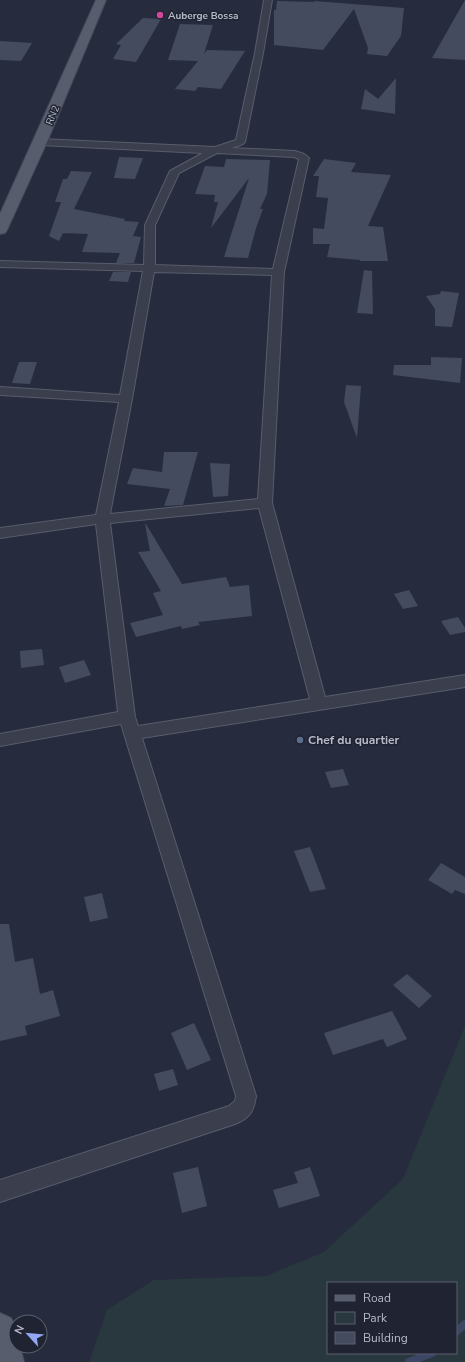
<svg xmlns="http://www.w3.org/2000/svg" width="465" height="1362" font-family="'Nunito Sans',sans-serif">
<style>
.green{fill:#28383e;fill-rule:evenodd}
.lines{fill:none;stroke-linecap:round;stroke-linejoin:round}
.stream{stroke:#3d4665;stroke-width:8}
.building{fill:#454b5f}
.minor-casing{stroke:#585c6b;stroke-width:2}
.primary-casing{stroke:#434756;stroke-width:2}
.minor{fill:#3a3e4d;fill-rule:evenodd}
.primary{fill:#585d6d;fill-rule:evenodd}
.hotel-dot{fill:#d1479c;stroke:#1f2332;stroke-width:1.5}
.service-dot{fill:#5c6f8a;stroke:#1f2332;stroke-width:1.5}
.labels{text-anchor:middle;stroke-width:3;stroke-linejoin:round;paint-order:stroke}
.far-poi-label{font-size:10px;font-weight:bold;fill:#b6bac8;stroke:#1f2332;text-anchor:start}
.far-street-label{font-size:10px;fill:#b6bac8;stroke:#1f2332}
.poi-label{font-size:12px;font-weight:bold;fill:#b6bac8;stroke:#1f2332;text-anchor:start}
</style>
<rect width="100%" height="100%" fill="#262c3d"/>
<path class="green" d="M465,1026v336h-376l18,-52 47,-30 112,-4 58,-24 79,-73zM328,1283h128v70h-128z"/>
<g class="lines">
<g class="stream">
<polyline points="456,1332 465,1324"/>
<polyline points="409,1362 432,1353"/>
</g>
</g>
<g class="building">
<polygon points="465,0 465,60 432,58"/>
<polygon points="277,1 314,2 314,1 404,8 401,36 387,56 367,54 368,48 354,9 323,50 274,45 274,10 276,10"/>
<polygon points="143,18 161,19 139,57 136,62 113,59 121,45 116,44"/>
<polygon points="180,24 213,25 204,54 207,50 245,51 221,89 198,87 195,91 175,89 198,61 168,60"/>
<polygon points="0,41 32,43 21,61 0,60"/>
<polygon points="396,78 395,113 396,114 361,109 365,89 378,99"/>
<polygon points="119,157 143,158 135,179 114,178"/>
<polygon points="226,159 270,160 267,194 260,209 263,209 256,228 248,258 224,257 249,178 211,228 218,202 214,202 215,195 195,194 205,166 224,167"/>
<polygon points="324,159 356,163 351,172 391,175 368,226 383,227 388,261 360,261 360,260 327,257 330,244 313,244 313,228 324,229 328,198 316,197 319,176 313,176"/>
<polygon points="71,171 92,172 74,209 125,219 124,221 139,222 133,236 141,237 134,263 116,263 120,253 82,252 88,234 63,233 65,229 59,241 49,236 61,202 55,202 63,179 67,179"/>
<polygon points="364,270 372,271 373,314 357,313"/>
<polygon points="113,272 131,272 128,282 109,281"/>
<polygon points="441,291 459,293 452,327 435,326 435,309 426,296 440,294"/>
<polygon points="431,357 462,358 460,383 393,375 394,365 431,365"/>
<polygon points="19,362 37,362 30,384 12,383"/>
<polygon points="346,385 361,386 357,438 344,402"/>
<polygon points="164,452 198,452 183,505 164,506 170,489 127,484 133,468 162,472"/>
<polygon points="210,463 230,464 228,496 213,497"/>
<polygon points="145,524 146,524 182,584 226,577 230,587 249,585 252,616 198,622 200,625 182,629 181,626 136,637 130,623 163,615 153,593 161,591 138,552 150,551"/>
<polygon points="409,590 418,606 403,609 394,594"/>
<polygon points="458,617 465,628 465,632 450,635 441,621"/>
<polygon points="42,649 44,665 21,668 20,651"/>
<polygon points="84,660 91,675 65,683 59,667"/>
<polygon points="343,769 349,785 331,788 325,772"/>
<polygon points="310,847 326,889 310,892 294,851"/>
<polygon points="441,863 465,877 465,894 455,890 452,894 428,880"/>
<polygon points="102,893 108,918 90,922 84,897"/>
<polygon points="0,924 9,924 15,962 33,958 40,994 53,990 60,1016 25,1026 27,1035 0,1041"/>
<polygon points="407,974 432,996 419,1008 393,985"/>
<polygon points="392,1011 407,1039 387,1047 383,1039 333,1055 324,1033"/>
<polygon points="194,1023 211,1060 187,1070 171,1033"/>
<polygon points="173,1069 178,1085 159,1091 154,1074"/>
<polygon points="198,1167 207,1206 182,1213 173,1173"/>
<polygon points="310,1167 320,1196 279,1208 273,1190 298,1183 294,1172"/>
</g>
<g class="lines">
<defs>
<path id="minor" d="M264,0h8l-9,53 -18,89 -2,2 -11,4 63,3 9,3 5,4 -25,114 -12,231 53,194 140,-22v12l-323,51 114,358c-2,15 -6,22 -21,28l-235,78v-22l229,-74 6,-5 1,-5 -115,-372 -121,22v-12l118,-22 -22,-188 -96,14v-10l96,-13 23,-113 -119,-7v-8l120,8 23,-124 -143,-4v-6l144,4 1,-40 25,-54 33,-18 -163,-8 -5,-3 5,-3 175,8 21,-7 19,-87zM217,153l77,4 5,2 -26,110 -118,-4v-40l24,-52zM154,272l118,3 -14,224 -148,15 22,-115zM259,508l51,191 -172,27 -3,-9 -25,-194z"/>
<g id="primary">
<polygon points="96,0 106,0 47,142 7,230 5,233 0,234 0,214"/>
<polygon points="0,1313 11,1318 16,1328 16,1346 20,1346 24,1362 0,1362"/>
</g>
</defs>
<use href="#minor" class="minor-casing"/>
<use href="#primary" class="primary-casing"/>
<use href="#minor" class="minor"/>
<use href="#primary" class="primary"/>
</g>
<circle class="hotel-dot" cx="160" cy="15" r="4"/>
<circle class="service-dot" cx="300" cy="740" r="4"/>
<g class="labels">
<g class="far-poi-label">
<text x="168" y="19">Auberge Bossa</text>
</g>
<g class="far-street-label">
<text transform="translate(52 115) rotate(-67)" y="4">RN2</text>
</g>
<g class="poi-label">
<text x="308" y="744">Chef du quartier</text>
</g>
</g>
<rect x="327" y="1282" width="130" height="72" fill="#1f2332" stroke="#5b5f6e"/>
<rect x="335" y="1295" width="20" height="6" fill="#585d6d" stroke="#5b5f6e"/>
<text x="363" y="1302" font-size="12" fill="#b6bac8">Road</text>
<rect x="335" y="1312" width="20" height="12" fill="#28383e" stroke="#5b5f6e"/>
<text x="363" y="1322" font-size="12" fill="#b6bac8">Park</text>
<rect x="335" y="1332" width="20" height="12" fill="#454b5f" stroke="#5b5f6e"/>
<text x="363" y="1342" font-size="12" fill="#b6bac8">Building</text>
<g transform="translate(28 1334) rotate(297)"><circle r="19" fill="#1f2332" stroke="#5b5f6e"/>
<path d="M0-3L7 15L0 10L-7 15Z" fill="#92a6f1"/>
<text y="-6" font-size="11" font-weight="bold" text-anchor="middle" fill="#b6bac8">N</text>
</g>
</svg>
